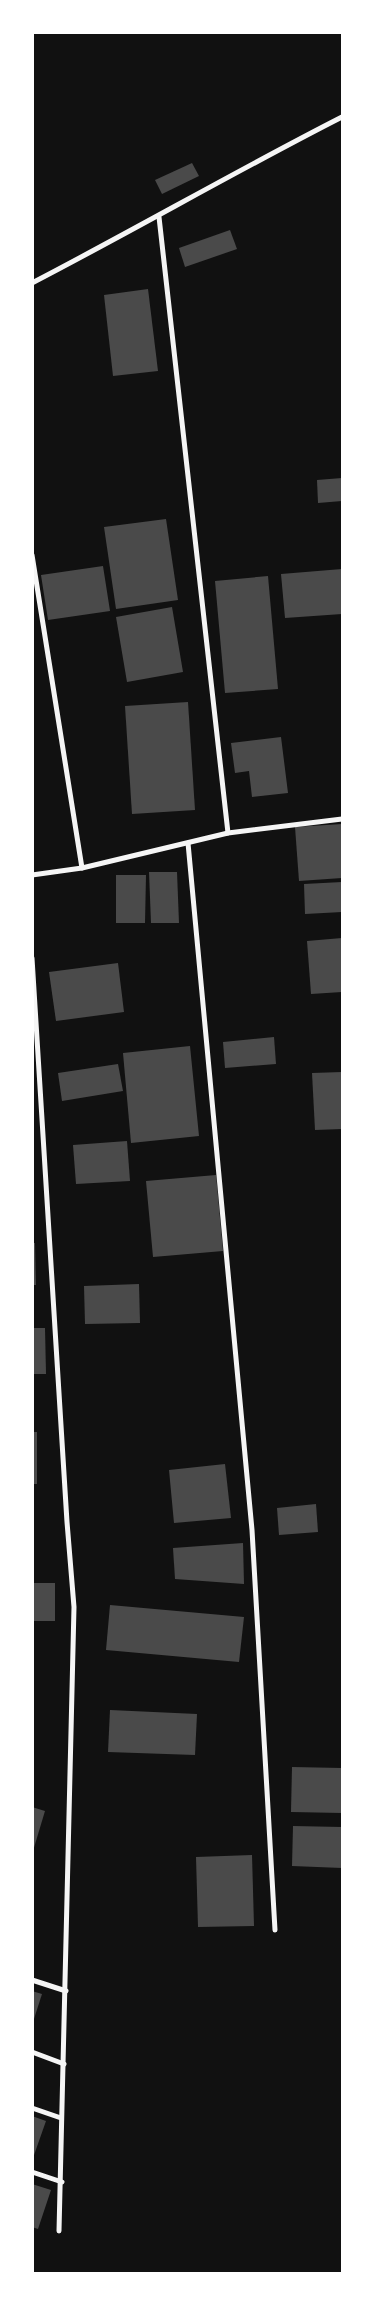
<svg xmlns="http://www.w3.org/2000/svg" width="375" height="2306" font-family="'PT Sans Narrow',sans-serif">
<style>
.building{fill:#4a4a4a}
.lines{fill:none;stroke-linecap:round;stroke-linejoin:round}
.minor{stroke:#f5f5f5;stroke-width:5}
</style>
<rect width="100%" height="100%" fill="#111"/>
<g class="building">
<polygon points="192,163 199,176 162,194 155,180"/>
<polygon points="230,230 237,249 185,267 179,248"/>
<polygon points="148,289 158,371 113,376 104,295"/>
<polygon points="342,478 342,501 318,503 317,480"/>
<polygon points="166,519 178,600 116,609 104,527"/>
<polygon points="103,566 110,611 48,620 41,575"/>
<polygon points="342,569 342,614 285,618 281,574"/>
<polygon points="268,576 278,689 225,693 215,581"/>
<polygon points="172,607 183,672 127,682 116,617"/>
<polygon points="188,702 195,810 132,814 125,706"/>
<polygon points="281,737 288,793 252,797 249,771 235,773 231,743"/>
<polygon points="342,824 342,878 299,881 295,827"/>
<polygon points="149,872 177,872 179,923 151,923"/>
<polygon points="116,875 146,875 145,923 116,923"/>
<polygon points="342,882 342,912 305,914 304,884"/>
<polygon points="342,938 342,992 311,994 307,941"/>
<polygon points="118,963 124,1012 56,1021 49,972"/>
<polygon points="274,1037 276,1064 225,1068 223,1042"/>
<polygon points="190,1046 199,1136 131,1143 123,1053"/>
<polygon points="118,1064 123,1091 62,1101 58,1073"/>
<polygon points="342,1072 342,1129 315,1130 312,1073"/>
<polygon points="127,1141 130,1181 76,1184 73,1145"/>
<polygon points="216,1175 223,1251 153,1257 146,1181"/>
<polygon points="32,1243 35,1243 36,1285 32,1285"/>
<polygon points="139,1284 140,1323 85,1324 84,1286"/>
<polygon points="32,1328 45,1328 46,1374 32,1374"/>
<rect x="32" y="1432" width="5" height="52"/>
<polygon points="225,1464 231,1518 174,1523 169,1470"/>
<polygon points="316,1504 318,1532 279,1535 277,1508"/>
<polygon points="243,1543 244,1584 175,1579 173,1548"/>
<rect x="32" y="1583" width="23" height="38"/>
<polygon points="110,1605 244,1617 239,1662 106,1650"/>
<polygon points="110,1710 197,1714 195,1755 108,1752"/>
<polygon points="292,1767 342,1768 342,1813 291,1812"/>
<polygon points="32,1807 45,1811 33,1851 32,1851"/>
<polygon points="293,1826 342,1827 342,1868 292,1866"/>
<polygon points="252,1855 254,1926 198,1927 196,1857"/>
<polygon points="32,1991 42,1994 33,2022 32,2022"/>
<polygon points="32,2116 46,2121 33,2158 32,2158"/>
<polygon points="32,2184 51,2190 38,2229 32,2227"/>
</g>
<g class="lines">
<g class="minor">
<polyline points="159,217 228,833"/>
<path d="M32,283c104,-54 206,-113 310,-166"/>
<polyline points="32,555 82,868"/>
<polyline points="188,843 252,1530 275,1930"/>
<polyline points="32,875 82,868 228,833 342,819"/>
<polyline points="32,958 67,1522 74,1607 59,2231"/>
<polyline points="32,1980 66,1991"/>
<polyline points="32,2052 64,2064"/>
<polyline points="32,2108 61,2118"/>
<polyline points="32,2172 62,2182"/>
</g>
</g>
<rect width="375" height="2306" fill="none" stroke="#ffffff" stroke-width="68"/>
</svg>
